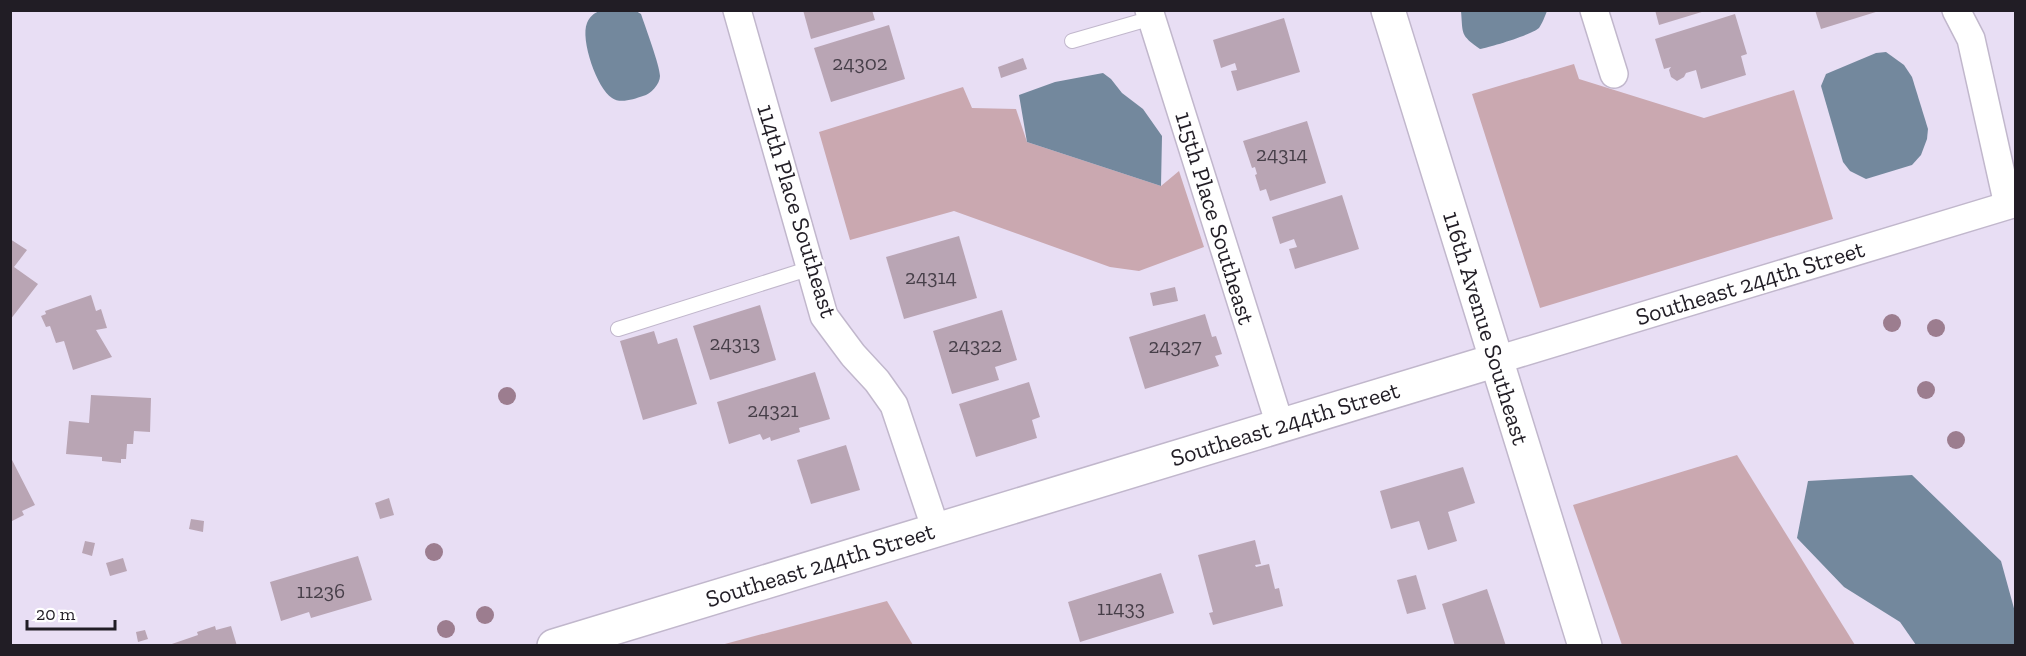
<svg xmlns="http://www.w3.org/2000/svg" width="2026" height="656" font-family="'Zilla Slab',serif">
<style>
.forest{fill:#caa8b0}
.water{fill:#73889d}
.building{fill:#b9a5b4}
.lines{fill:none;stroke-linecap:round;stroke-linejoin:round}
.lane-casing{stroke:#c1b7cc;stroke-width:16}
.street-casing{stroke:#c1b7cc;stroke-width:30}
.secondary-casing{stroke:#c1b7cc;stroke-width:36}
.lane{stroke:#fff;stroke-width:14}
.street{stroke:#fff;stroke-width:27}
.secondary{stroke:#fff;stroke-width:33}
.tree{fill:#9c7d8f}
.labels{text-anchor:middle;stroke-width:5;stroke-linejoin:round;paint-order:stroke}
.number-label{font-size:21px;fill:#473f49}
.street-label{font-size:24px;fill:#211d25;stroke:#fff}
</style>
<rect width="100%" height="100%" fill="#e8def4"/>
<g class="forest">
<polygon points="1574,64 1579,79 1704,118 1794,90 1833,219 1540,308 1472,94"/>
<polygon points="963,87 972,108 1016,109 1027,142 1161,186 1179,171 1204,247 1139,271 1110,267 954,211 850,240 819,132"/>
<polygon points="1737,455 1855,645 1622,645 1573,505"/>
<polygon points="887,601 913,645 721,645"/>
</g>
<g class="water">
<path d="M600,11h36l5,3c4,12 19,52 19,62 0,8 -9,18 -17,20 -9,3 -23,8 -31,2 -15,-9 -32,-59 -25,-75 3,-7 7,-10 13,-12z"/>
<path d="M1547,11c-2,5 -5,13 -8,17 -8,7 -48,19 -59,21 -20,-14 -17,-15 -19,-38z"/>
<polygon points="1886,52 1904,65 1912,77 1928,129 1927,139 1921,155 1912,165 1866,179 1850,171 1843,162 1821,86 1826,74 1876,53"/>
<polygon points="1103,73 1111,79 1122,93 1143,109 1162,136 1161,186 1027,142 1019,95 1055,82"/>
<polygon points="1912,475 2001,561 2015,612 2015,645 1916,645 1900,622 1844,587 1797,538 1808,481"/>
</g>
<g class="building">
<polygon points="803,10 872,10 875,20 811,39"/>
<polygon points="1655,10 1705,10 1705,11 1659,25"/>
<polygon points="1815,10 1879,10 1879,11 1821,29"/>
<polygon points="1735,14 1747,54 1741,56 1746,75 1701,89 1696,70 1686,73 1684,77 1677,81 1671,77 1669,70 1671,67 1664,69 1655,39"/>
<polygon points="1284,18 1300,72 1237,91 1231,71 1237,70 1235,63 1221,68 1213,40"/>
<polygon points="889,25 905,79 831,102 814,48"/>
<polygon points="1023,58 1027,69 1001,78 998,67"/>
<polygon points="1307,121 1326,183 1270,201 1266,189 1260,191 1255,175 1257,174 1255,167 1252,168 1243,141"/>
<polygon points="1342,195 1359,249 1295,269 1289,249 1297,247 1294,239 1280,244 1272,217"/>
<polygon points="959,236 977,298 904,319 886,257"/>
<polygon points="10,239 27,250 14,267 38,284 10,320"/>
<polygon points="1175,287 1178,301 1153,306 1150,293"/>
<polygon points="91,295 96,311 101,309 107,328 96,330 112,357 73,370 64,341 56,343 50,326 46,327 41,316 46,314 45,311"/>
<polygon points="760,305 776,360 710,380 693,326"/>
<polygon points="1002,310 1017,360 995,367 999,380 952,394 933,331"/>
<polygon points="1205,314 1212,337 1216,336 1222,354 1215,356 1219,366 1145,389 1129,337"/>
<polygon points="654,331 658,344 677,338 697,404 643,420 620,341"/>
<polygon points="815,372 830,419 799,428 800,432 771,441 770,437 763,440 760,434 729,444 717,402"/>
<polygon points="1029,382 1040,417 1032,420 1037,438 976,457 959,404"/>
<polygon points="91,395 151,398 150,432 134,431 133,444 127,444 126,459 121,459 121,463 102,461 102,457 66,454 69,421 89,423"/>
<polygon points="846,445 860,490 811,504 797,460"/>
<polygon points="10,456 35,505 22,511 24,515 10,522"/>
<polygon points="1463,467 1475,503 1448,512 1457,541 1428,550 1419,521 1391,529 1380,491"/>
<polygon points="389,498 394,515 380,519 375,503"/>
<polygon points="191,519 204,521 203,532 189,529"/>
<polygon points="1255,540 1261,564 1255,565 1256,567 1269,564 1275,589 1279,588 1283,606 1213,625 1209,613 1213,612 1198,555"/>
<polygon points="85,541 95,543 92,556 82,553"/>
<polygon points="358,556 372,600 311,618 309,612 281,621 270,582"/>
<polygon points="123,558 127,571 110,576 106,563"/>
<polygon points="1161,573 1174,613 1080,642 1068,602"/>
<polygon points="1416,575 1426,609 1407,614 1397,580"/>
<polygon points="1487,589 1506,646 1455,646 1442,604"/>
<polygon points="215,626 216,630 231,626 237,646 166,646 198,635 197,632"/>
<polygon points="145,630 148,639 138,642 136,632"/>
</g>
<g class="lines">
<defs>
<g id="lane">
<polyline points="1072,41 1152,18"/>
<polyline points="618,329 811,268"/>
</g>
<g id="street">
<polyline points="737,10 824,316 853,355 877,381 894,405 936,530"/>
<polyline points="1149,10 1280,425"/>
<polyline points="1594,10 1614,74"/>
<polyline points="1956,10 1971,39 2008,205"/>
<polyline points="1497,360 2016,203"/>
</g>
<g id="secondary">
<polyline points="1388,10 1585,646"/>
<polyline points="554,646 1497,360"/>
</g>
</defs>
<use href="#lane" class="lane-casing"/>
<use href="#street" class="street-casing"/>
<use href="#secondary" class="secondary-casing"/>
<use href="#lane" class="lane"/>
<use href="#street" class="street"/>
<use href="#secondary" class="secondary"/>
</g>
<g class="tree">
<circle cx="1892" cy="323" r="9"/>
<circle cx="1936" cy="328" r="9"/>
<circle cx="1926" cy="390" r="9"/>
<circle cx="507" cy="396" r="9"/>
<circle cx="1956" cy="440" r="9"/>
<circle cx="434" cy="552" r="9"/>
<circle cx="485" cy="615" r="9"/>
<circle cx="446" cy="629" r="9"/>
</g>
<g class="labels">
<g class="number-label">
<text x="860" y="70">24302</text>
<text x="1282" y="161">24314</text>
<text x="931" y="284">24314</text>
<text x="735" y="350">24313</text>
<text x="975" y="352">24322</text>
<text x="1175" y="353">24327</text>
<text x="773" y="417">24321</text>
<text x="321" y="598">11236</text>
<text x="1121" y="615">11433</text>
</g>
<g class="street-label">
<text transform="translate(797 211) rotate(73)" y="8">114th Place Southeast</text>
<text transform="translate(1215 218) rotate(73)" y="8">115th Place Southeast</text>
<text transform="translate(1750 283) rotate(-17)" y="8">Southeast 244th Street</text>
<text transform="translate(1486 328) rotate(73)" y="8">116th Avenue Southeast</text>
<text transform="translate(1285 424) rotate(-17)" y="8">Southeast 244th Street</text>
<text transform="translate(820 565) rotate(-17)" y="8">Southeast 244th Street</text>
</g>
</g>
<rect width="2026" height="656" fill="none" stroke="#211d25" stroke-width="24"/>
<path d="M27 620v9h88v-9" fill="none" stroke="#211d25" stroke-width="3"/>
<text x="36" y="620" font-size="18" fill="#211d25" stroke="#ffffff" stroke-width="4.5" paint-order="stroke">20 m</text>
</svg>
